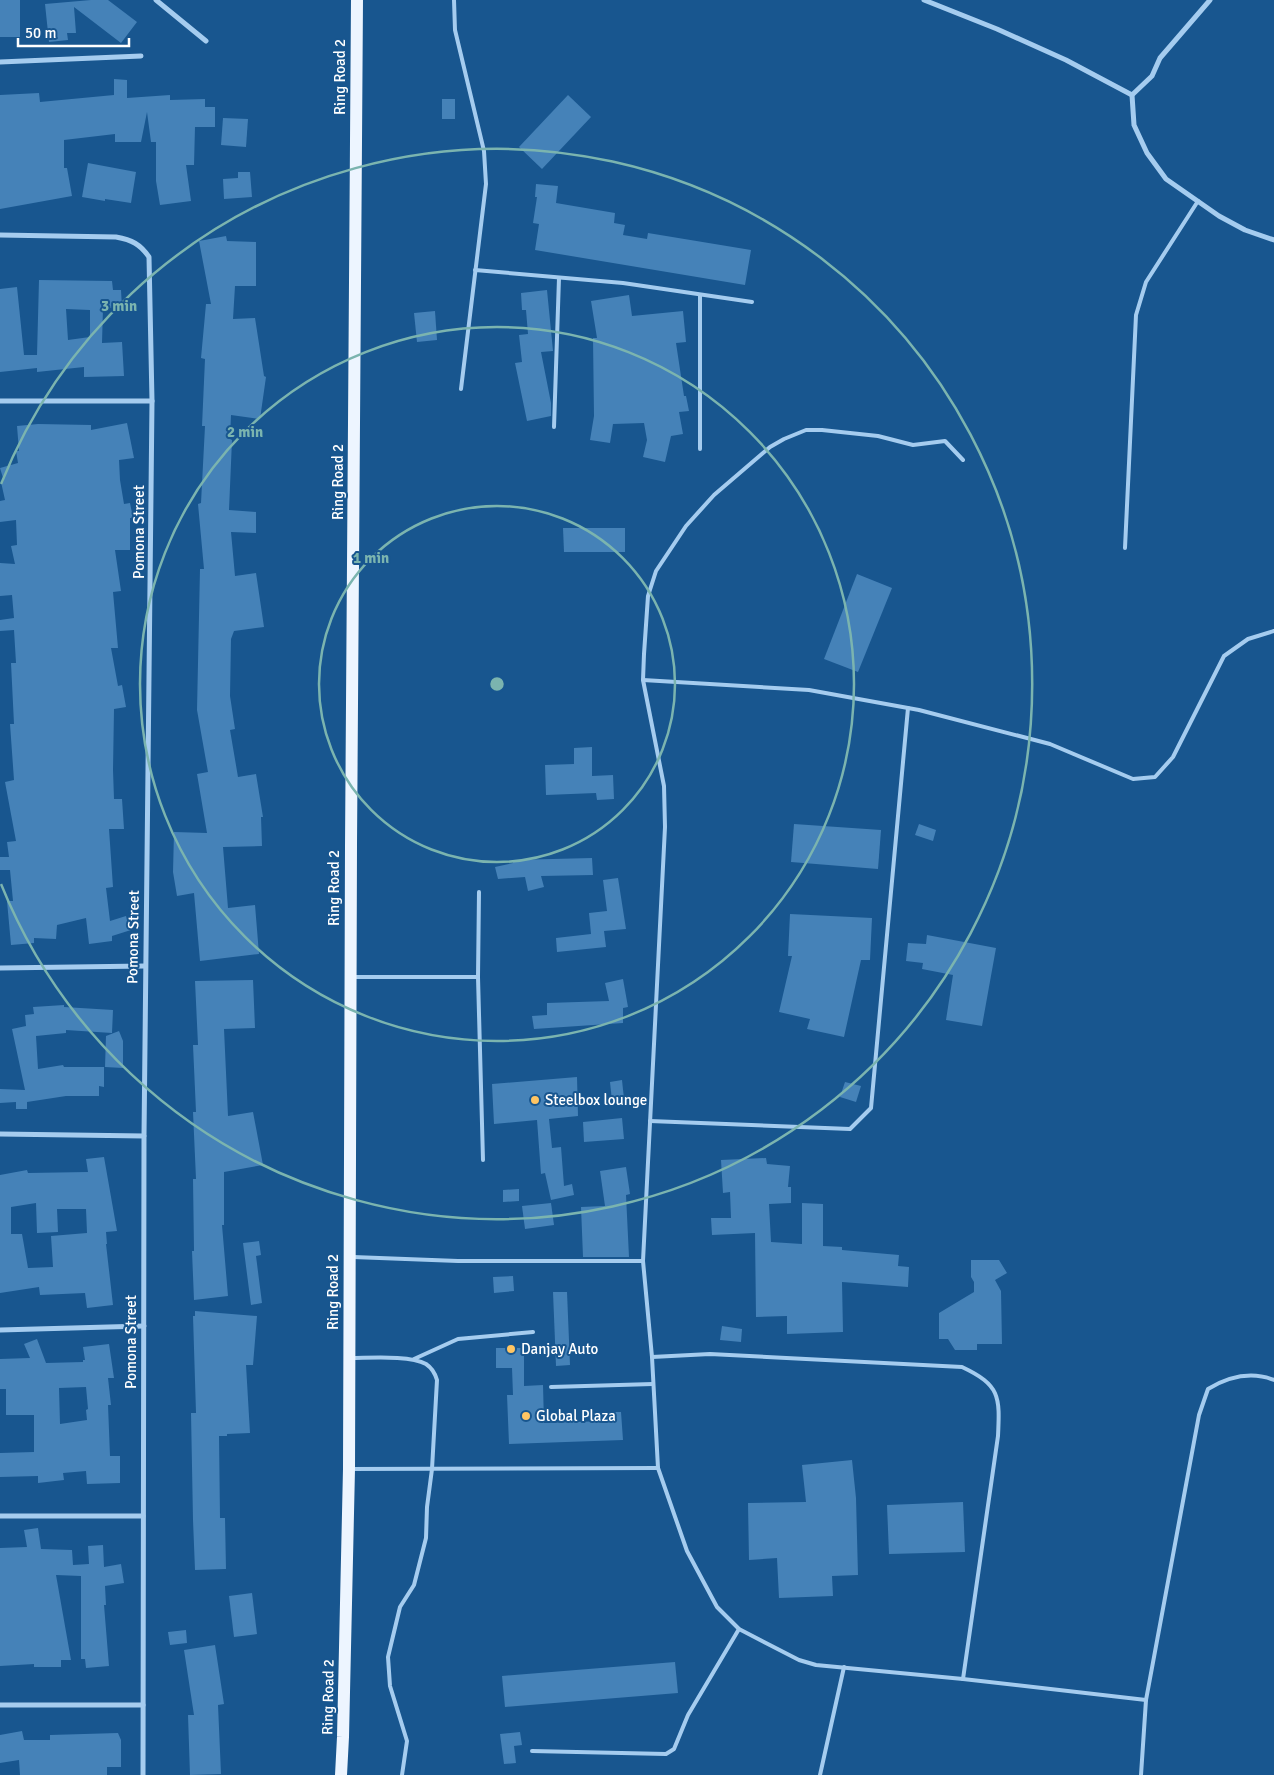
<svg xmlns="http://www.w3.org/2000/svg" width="1274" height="1775" font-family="Signika,sans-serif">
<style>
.building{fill:#4582b8;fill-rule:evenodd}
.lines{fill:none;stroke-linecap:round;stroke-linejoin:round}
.lane{stroke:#a5ccef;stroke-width:4}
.street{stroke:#a5ccef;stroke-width:5}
.primary{stroke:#edf5ff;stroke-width:12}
.ring{fill:none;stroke:#7bb4af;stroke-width:2.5}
.poi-dot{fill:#ffc563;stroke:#18568f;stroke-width:2}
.labels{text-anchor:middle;stroke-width:4;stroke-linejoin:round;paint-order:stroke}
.street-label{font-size:15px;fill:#fff;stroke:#18568f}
.poi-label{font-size:15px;fill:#fff;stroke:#18568f;text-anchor:start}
.centre{fill:#7bb4af;stroke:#18568f;stroke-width:2.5}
.ring-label{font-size:15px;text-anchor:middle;font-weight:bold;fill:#7bb4af;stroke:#18568f;stroke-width:4;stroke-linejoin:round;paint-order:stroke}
</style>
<rect width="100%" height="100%" fill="#18568f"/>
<g class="building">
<rect x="0" y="0" width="20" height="37"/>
<polygon points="91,0 108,0 137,22 121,43 74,7 76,33 67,33 68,40 49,42 45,4"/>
<polygon points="114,79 127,80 127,98 170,95 170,100 205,99 205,107 215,107 215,127 195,127 194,165 186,165 191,201 160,205 156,181 156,142 151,142 147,112 141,142 115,142 115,134 64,140 64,168 67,168 72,196 0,209 0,95 39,93 40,102 114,95"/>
<polygon points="568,95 591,117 542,169 519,147"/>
<rect x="442" y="99" width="13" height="20"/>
<polygon points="223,118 248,119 246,147 221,145"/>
<polygon points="88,163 136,172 131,203 105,199 105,201 82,197"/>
<polygon points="238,172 250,172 252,197 224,199 223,179 238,178"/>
<polygon points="536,184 558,186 556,203 615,213 614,223 625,225 623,235 647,239 648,233 751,250 745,285 535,250 539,224 533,223 537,197 535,197"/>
<polygon points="226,236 227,241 256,242 256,286 235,286 233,319 255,318 264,376 266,377 260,419 231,415 230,439 232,440 229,510 256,512 256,533 231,532 235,576 256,573 264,627 234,631 231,639 230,696 235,729 230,730 238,777 256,774 263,817 261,817 262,846 223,847 228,908 255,905 259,954 200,961 194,893 177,896 173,872 174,832 207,833 197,774 208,772 197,710 200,569 204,569 198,504 201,503 205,426 202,426 205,359 201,358 206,304 211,304 199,241"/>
<path d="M39,280l73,1 1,9h8l1,18h-19l-1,35 20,-1 2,34 -40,1v-10l-47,5v-4l-37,4v-83l17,-2 7,68h13zM66,309l24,1v27l-22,3z"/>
<polygon points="547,290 553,351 541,352 551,403 551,416 527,421 515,363 522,362 519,335 528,334 526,310 522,310 521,293"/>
<polygon points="629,295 632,316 683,311 686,342 676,343 684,396 686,396 689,411 679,412 683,434 671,436 665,462 643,457 647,440 644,423 613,424 610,443 590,440 594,416 593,338 597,338 591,301"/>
<polygon points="435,311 437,340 417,342 414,313"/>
<polygon points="127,423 134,458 119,460 120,480 124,504 130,503 133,518 130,518 130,550 115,550 121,591 113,592 118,648 111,648 118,686 122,685 126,707 114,709 113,770 114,799 122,799 124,829 109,829 113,887 106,888 110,921 126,916 131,930 112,936 112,941 89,944 86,918 57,925 56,939 34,938 34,943 11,945 7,901 13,901 10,870 0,870 0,857 9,857 7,842 16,841 5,782 14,780 10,724 14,724 11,663 16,663 14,630 0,631 0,620 14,618 12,595 0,596 0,563 15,564 11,546 17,545 16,520 0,522 0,501 5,500 1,482 4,481 0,468 18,463 16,451 19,451 17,426 38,424 91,425 91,430"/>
<polygon points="563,528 625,528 625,552 564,552"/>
<polygon points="857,574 892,588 858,672 824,659"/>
<polygon points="592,747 592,776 613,775 614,799 597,800 596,793 546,795 545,765 574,764 574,748"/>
<polygon points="794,824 881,830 878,869 791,862"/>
<polygon points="919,824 936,830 933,841 915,835"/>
<polygon points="592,858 593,875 541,876 544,887 528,891 525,877 498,879 495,867 513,863 513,860"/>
<polygon points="618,878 626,929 604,931 606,947 557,952 556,938 591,934 589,913 607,911 603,880"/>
<polygon points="790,914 872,918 870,960 861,960 844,1037 807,1029 810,1019 779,1012 792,956 788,956"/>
<polygon points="927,935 996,948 982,1026 946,1020 953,975 922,969 923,963 906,961 908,943 926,944"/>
<polygon points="623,979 628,1007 623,1008 623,1023 534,1029 532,1016 547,1015 547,1003 609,1001 605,983"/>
<polygon points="253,980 255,1028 224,1029 228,1116 253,1112 263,1165 224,1172 224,1225 222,1225 228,1296 194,1300 192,1251 194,1251 193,1179 196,1179 193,1112 196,1112 193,1045 198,1045 195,981"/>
<polygon points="64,1005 64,1007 113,1010 112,1033 66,1030 66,1033 36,1036 38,1069 63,1065 64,1067 104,1067 104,1087 99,1086 99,1096 66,1096 27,1102 27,1109 16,1109 16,1102 0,1103 0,1089 25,1090 12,1029 26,1026 25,1015 34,1014 33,1007"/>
<polygon points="119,1031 123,1041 123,1068 105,1067 106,1036"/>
<polygon points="577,1077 578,1116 549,1119 552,1148 561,1147 564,1186 572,1184 574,1195 551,1200 545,1173 541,1174 537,1120 494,1124 492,1084"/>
<polygon points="622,1080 624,1099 612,1101 610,1082"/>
<polygon points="845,1082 861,1086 856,1102 840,1097"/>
<polygon points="622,1118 624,1139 584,1142 583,1122"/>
<path d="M104,1157l13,74 -11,1 1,12h-1l7,61 -26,3 -2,-15 -45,2 -1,-8 -39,6v-118l27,-5 1,3 60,-1 -2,-13zM36,1203l1,30 21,-1 -1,-23h29l1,24 -36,3 2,31 -25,1 -6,-34h-11v-27z"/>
<polygon points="766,1158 767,1164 790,1166 788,1187 791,1187 791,1203 769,1204 771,1242 802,1244 802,1203 823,1204 823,1246 842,1247 842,1250 899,1255 898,1266 909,1267 908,1287 842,1282 843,1332 787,1334 787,1316 756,1317 755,1233 712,1235 711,1218 731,1218 730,1192 723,1193 721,1160"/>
<polygon points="626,1167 630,1194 626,1195 629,1257 583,1257 581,1207 605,1206 600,1171"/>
<polygon points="519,1189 519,1201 503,1202 503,1190"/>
<polygon points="551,1203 554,1225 525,1229 522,1206"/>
<polygon points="259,1241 261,1255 256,1256 262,1303 251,1305 243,1243"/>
<polygon points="971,1260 999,1260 1007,1273 995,1280 1001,1291 1002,1344 977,1344 977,1350 955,1350 948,1339 939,1339 939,1313 974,1292 974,1282 971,1277"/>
<polygon points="513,1276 514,1291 494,1293 493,1277"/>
<polygon points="553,1292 567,1292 570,1365 556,1366"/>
<polygon points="195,1311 257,1316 253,1365 246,1365 250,1433 227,1434 227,1436 219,1436 220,1518 225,1518 226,1569 195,1570 193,1520 191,1413 196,1413 193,1316 195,1316"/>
<polygon points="722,1326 742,1329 741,1342 720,1340"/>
<path d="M37,1339l9,24 37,-1v-2h2l-2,-13 26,-3 5,34h-6l3,27h-3l2,51h10v27l-33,1 -1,-13 -23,2 1,7 -26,3v-7l-38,1v-24l34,-1v-37h-28v-26h-6v-30l30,-1 -6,-14zM86,1387l2,22 -2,1 1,10 -27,4 -1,-36z"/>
<polygon points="496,1348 524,1348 524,1386 543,1385 544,1423 606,1421 606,1412 621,1412 623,1440 509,1444 507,1395 513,1395 512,1368 496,1368"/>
<polygon points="852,1460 856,1498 858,1575 832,1576 833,1596 779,1598 777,1558 749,1560 748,1503 806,1502 802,1465"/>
<polygon points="963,1502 965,1552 889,1554 887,1505"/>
<polygon points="38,1528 41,1549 72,1550 73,1565 89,1564 88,1546 103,1545 104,1567 121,1564 124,1583 105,1586 106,1605 104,1605 109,1666 86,1668 85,1659 81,1659 81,1576 56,1575 71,1660 61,1660 61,1667 34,1667 34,1664 0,1666 0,1548 27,1547 24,1530"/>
<polygon points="252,1593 257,1634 234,1637 229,1596"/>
<polygon points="186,1630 187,1643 170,1645 168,1632"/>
<polygon points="215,1645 224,1704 218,1705 221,1774 190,1775 188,1715 194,1715 184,1650"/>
<polygon points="675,1662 678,1693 505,1707 502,1676"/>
<polygon points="22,1731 24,1740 50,1740 50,1735 118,1733 121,1740 121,1767 107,1767 107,1775 20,1775 19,1760 0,1763 0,1735"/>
<polygon points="520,1732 522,1745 514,1746 516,1763 504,1764 500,1734"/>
</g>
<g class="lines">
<g class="lane">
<polyline points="454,0 455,30 484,151 486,184 461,389"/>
<polyline points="475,270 623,283 752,302"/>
<polyline points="554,427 559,278"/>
<polyline points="700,449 700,295"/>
<polyline points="963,460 945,441 913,445 878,436 822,430 806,430 784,439 770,447 714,495 686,526 656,571 648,596 644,654 643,680 664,786 665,827 643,1261 652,1357 658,1468 687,1551 717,1607 739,1629 799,1660 816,1665 963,1679 1146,1700"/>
<polyline points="1125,548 1136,315 1146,282 1198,201"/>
<polyline points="643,680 809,690 919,710 1050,744 1133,779 1155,777 1173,757 1224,656 1248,639 1274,631"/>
<polyline points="353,977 478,977 483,1160"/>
<polyline points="478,977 479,892"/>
<polyline points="650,1121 850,1129 871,1108 908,708"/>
<polyline points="353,1257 458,1261 643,1261"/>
<path d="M652,1357l58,-3 252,13c38,18 38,29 36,69l-35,243"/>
<path d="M351,1358c19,0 59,-3 75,6 6,4 9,9 11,16l-5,89 -5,38 -1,31 -12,47 -14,22 -12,50 2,29 17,55 -5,34"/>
<polyline points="414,1359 458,1339 533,1332"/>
<polyline points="551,1387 653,1384"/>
<polyline points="350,1469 658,1468"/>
<polyline points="532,1751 666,1754 674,1749 688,1715 739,1629"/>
<polyline points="820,1775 844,1667"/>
<path d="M1141,1775l5,-75 53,-285 9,-26c20,-12 43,-18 66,-9"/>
</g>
<g class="street">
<polyline points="156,0 206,41"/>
<polyline points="924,0 997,29 1066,60 1132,95"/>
<polyline points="1210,0 1160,58 1152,76 1132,95 1134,125 1147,153 1166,179 1219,216 1245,230 1274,240"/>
<polyline points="0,62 141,56"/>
<path d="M0,235l116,2c16,3 24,7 33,20l3,144 -8,735 -1,639"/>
<polyline points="0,401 152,401"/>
<polyline points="0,968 145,966"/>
<polyline points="0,1134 144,1136"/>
<polyline points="0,1330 144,1326"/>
<polyline points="0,1516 143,1516"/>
<polyline points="0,1705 143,1705"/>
</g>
<polyline class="primary" points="341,1775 343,1737 349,1469 351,846 357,0"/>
</g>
<g class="ring">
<circle cx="497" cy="684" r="178"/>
<circle cx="497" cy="684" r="357"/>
<path d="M1 484A535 535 0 1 1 1 884"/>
</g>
<g class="poi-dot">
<circle cx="535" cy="1100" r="5"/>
<circle cx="511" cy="1349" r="5"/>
<circle cx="526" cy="1416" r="5"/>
</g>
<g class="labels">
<g class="street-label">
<text transform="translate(340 77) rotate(-90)" y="5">Ring Road 2</text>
<text transform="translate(338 482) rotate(-90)" y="5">Ring Road 2</text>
<text transform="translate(139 532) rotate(-90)" y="5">Pomona Street</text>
<text transform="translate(334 888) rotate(-90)" y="5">Ring Road 2</text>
<text transform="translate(133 937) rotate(-89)" y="5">Pomona Street</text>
<text transform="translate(333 1292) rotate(-90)" y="5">Ring Road 2</text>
<text transform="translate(131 1342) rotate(-90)" y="5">Pomona Street</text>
<text transform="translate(328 1697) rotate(-89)" y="5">Ring Road 2</text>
</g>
<g class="poi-label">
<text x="545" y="1105">Steelbox lounge</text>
<text x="521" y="1354">Danjay Auto</text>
<text x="536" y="1421">Global Plaza</text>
</g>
</g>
<circle cx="497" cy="684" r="8" class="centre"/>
<g class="ring-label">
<text x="119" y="311">3 min</text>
<text x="245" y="437">2 min</text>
<text x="371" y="563">1 min</text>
</g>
<path d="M18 38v8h111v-8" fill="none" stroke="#ffffff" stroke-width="2.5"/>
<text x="25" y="38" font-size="15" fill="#ffffff" stroke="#18568f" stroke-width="4" paint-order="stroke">50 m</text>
</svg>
